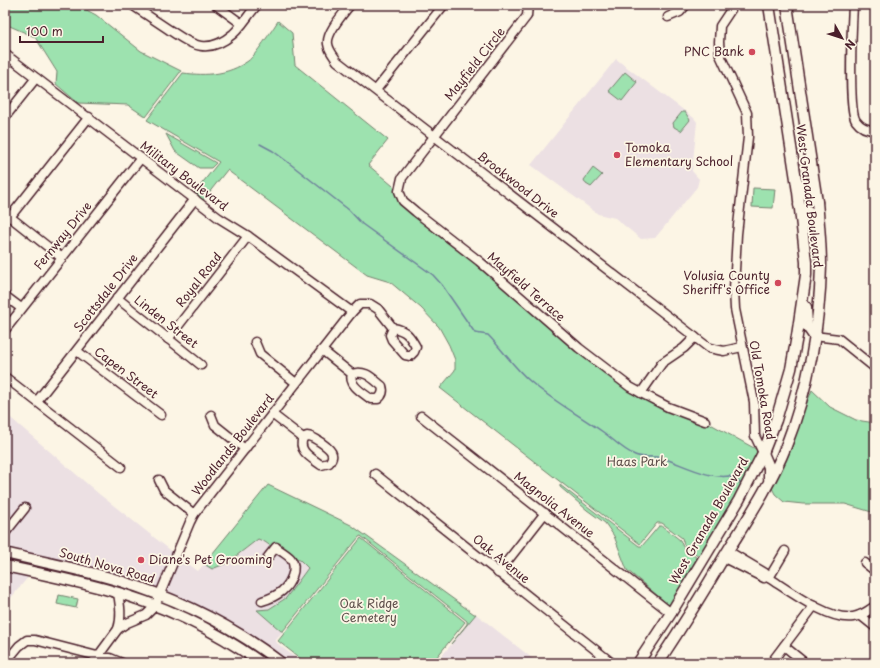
<svg xmlns="http://www.w3.org/2000/svg" width="880" height="668" font-family="'Playpen Sans',sans-serif">
<style>
.built{fill:#ece0e3}
.green{fill:#9de2af;stroke:#74806d}
.lines{fill:none;stroke-linecap:round;stroke-linejoin:round}
.stream{stroke:#6e819b;stroke-width:1.5}
.minor-casing{stroke:#4a1f2b;stroke-width:11}
.major-casing{stroke:#4a1f2b;stroke-width:13}
.minor{stroke:#fcf5e5;stroke-width:8}
.major{stroke:#fcf5e5;stroke-width:10}
.poi-dot{fill:#d1495b;stroke:#fcf5e5;stroke-width:1.5}
.labels{text-anchor:middle;stroke-width:3.5;stroke-linejoin:round;paint-order:stroke}
.poi-label{font-size:12px;fill:#4a1f2b;stroke:#fcf5e5;text-anchor:end}
.street-label{font-size:12px;fill:#4a1f2b;stroke:#fcf5e5}
.park-label{font-size:12px;fill:#5f504c;stroke:#fcf5e5}
</style>
<rect width="100%" height="100%" fill="#fcf5e5"/>
<filter id="ink" filterUnits="userSpaceOnUse"><feTurbulence type="fractalNoise" baseFrequency=".025" numOctaves="2"/><feDisplacementMap in="SourceGraphic" scale="8" xChannelSelector="R" yChannelSelector="G"/><feConvolveMatrix kernelMatrix="1 2 1 2 8 2 1 2 1" color-interpolation-filters="sRGB"/></filter>
<g filter="url(#ink)">
<g class="built">
<polygon points="616,59 694,118 697,122 692,171 699,179 697,187 655,238 641,239 615,218 598,214 531,165"/>
<polygon points="5,413 99,494 174,553 157,591 5,550 5,539 29,508 25,504 5,528"/>
<polygon points="258,539 265,542 272,547 264,558 269,561 276,551 288,560 291,566 289,575 280,588 267,596 258,599 260,604 271,602 295,578 287,551 301,561 308,568 286,598 269,609 258,611 282,632 276,640 277,643 302,663 286,663 273,653 163,593 179,557 198,571 204,564 212,568 237,556"/>
<polygon points="5,569 29,576 5,605"/>
<polygon points="476,614 538,663 436,663"/>
</g>
<g class="green">
<polygon points="5,5 77,5 96,15 141,51 181,71 146,117 128,105 78,103 56,84 57,72 35,37 5,24"/>
<path d="M278,21l14,12 3,32 93,75 -20,25 31,26 4,10 227,186 75,34 58,32 -60,106 -19,-14 -2,-7 -20,-15h-5l-17,21 -200,-156 15,-18v-10l-6,-15 -10,-18 -18,-19 -31,-26 -23,-7 -140,-105 -27,34 -9,-7 28,-35 -72,-42 36,-47c24,3 45,2 65,-12 7,-5 24,-31 30,-40z"/>
<polygon points="625,72 637,82 622,101 609,91"/>
<polygon points="682,112 685,112 690,120 681,131 674,127 673,123"/>
<polygon points="166,134 216,163 211,168 199,168 175,151"/>
<polygon points="593,168 602,175 591,187 586,184 584,180"/>
<polygon points="753,188 775,189 773,208 752,207"/>
<polygon points="812,390 830,407 856,420 875,423 875,513 845,504 803,504 784,502 775,494 772,488"/>
<polygon points="268,485 351,525 474,614 476,614 451,644 467,624 467,621 361,536 359,537 283,631 281,631 257,610 269,609 286,598 308,568 301,561 287,551 272,547 265,542 258,539 227,563 212,569 204,564"/>
<polygon points="560,485 639,546 642,546 659,526 662,526 680,540 683,547 697,558 679,592 670,606 627,570 614,536 605,523 587,510 560,487"/>
<polygon points="361,538 465,622 432,663 306,663 278,641"/>
<polygon points="59,595 78,599 76,608 57,604"/>
</g>
<g class="lines">
<path class="stream" d="M260,144l13,7 16,12 60,47 13,14 71,51 9,10 33,48 13,2c15,15 26,33 43,47 22,19 48,33 72,50 11,8 20,18 32,23 8,4 19,0 27,3 20,6 46,21 67,18l11,7"/>
<defs>
<g id="minor">
<path d="M132,5c12,8 24,16 36,24 24,16 39,27 65,5 9,-8 16,-20 24,-29"/>
<polyline points="216,5 242,24"/>
<path d="M350,5c-7,9 -24,28 -22,39 1,7 6,12 9,17l372,287 15,3 18,-4"/>
<polyline points="528,5 527,16 402,178 399,191 403,201 416,212 479,261 579,348 630,387 641,393 668,407 705,421"/>
<polyline points="734,5 720,26 719,42 720,55 747,113 748,137 737,234 734,289 735,309 754,402 755,436 763,453"/>
<path d="M853,5c-1,19 -5,105 3,116 5,7 12,9 19,9"/>
<polyline points="668,17 680,12 686,5"/>
<polyline points="5,54 219,218 248,236 352,312"/>
<polyline points="376,90 443,6"/>
<polyline points="5,117 36,78"/>
<polyline points="5,213 62,258"/>
<polyline points="10,217 89,117"/>
<polyline points="5,296 21,308"/>
<polyline points="117,298 201,365"/>
<polyline points="5,330 141,158"/>
<polyline points="814,336 839,339 875,368"/>
<polyline points="168,339 248,236"/>
<polyline points="255,342 260,354 296,383"/>
<path d="M322,350l30,24c-4,11 11,19 19,25h7c4,-3 6,-7 4,-13 -9,-7 -17,-17 -30,-12"/>
<polyline points="77,351 161,415"/>
<polyline points="5,377 121,467"/>
<polyline points="641,393 662,363 684,348 695,337"/>
<polyline points="37,401 195,199"/>
<path d="M272,414l31,24c-6,13 9,20 18,27l8,-2c2,-3 4,-5 3,-9 -1,-6 -19,-18 -25,-18l-4,2"/>
<polyline points="211,415 215,425 245,449"/>
<polyline points="421,416 671,613"/>
<polyline points="375,474 612,663"/>
<polyline points="159,480 164,490 194,514"/>
<polyline points="5,533 25,508"/>
<path d="M728,551l37,22 4,5c19,12 60,43 84,39 9,-1 15,-6 22,-11"/>
<polyline points="724,558 764,578"/>
<polyline points="865,563 875,571"/>
<polyline points="498,573 545,513"/>
<polyline points="769,578 785,551"/>
<path d="M118,593c2,12 4,24 0,36"/>
<path d="M262,601c7,-2 14,-5 20,-10 8,-7 16,-22 9,-32 -3,-4 -11,-8 -15,-12l-8,10"/>
<polyline points="860,615 875,627"/>
<polyline points="784,646 805,663"/>
<polyline points="5,663 19,646 27,640 35,640 105,658 110,658 122,663"/>
<path d="M93,663l25,-34 9,-6 19,-8 9,-9 35,-84 4,-8 158,-202 8,-8h10l8,5 15,19 -3,7 2,5 13,15 5,1 4,-4 2,-5c-6,-11 -10,-17 -23,-19"/>
<polyline points="771,663 814,606"/>
</g>
<g id="major">
<polyline points="797,181 803,191 817,202"/>
<polyline points="799,205 808,211 818,226"/>
<polyline points="806,307 807,326 814,336"/>
<polyline points="763,453 769,467 769,478"/>
<path d="M5,553c37,9 75,16 112,27 59,18 115,45 164,83"/>
<path d="M5,566c33,7 67,14 100,23 56,15 109,40 156,74"/>
<polyline points="638,663 671,613 739,500 763,453 776,420 791,369 797,336 806,275 806,262 798,192 769,5"/>
<path d="M658,663c23,-35 45,-70 66,-106 22,-36 46,-71 62,-111 22,-55 34,-122 35,-181 0,-21 -2,-42 -4,-63l-30,-197"/>
</g>
</defs>
<use href="#minor" class="minor-casing"/>
<use href="#major" class="major-casing"/>
<use href="#minor" class="minor"/>
<use href="#major" class="major"/>
</g>
</g>
<g class="poi-dot">
<circle cx="752" cy="52" r="4"/>
<circle cx="617" cy="155" r="4"/>
<circle cx="778" cy="283" r="4"/>
<circle cx="141" cy="560" r="4"/>
</g>
<g class="labels">
<g class="poi-label">
<text x="744" y="56">PNC Bank</text>
<text x="625" y="152" text-anchor="start">Tomoka<tspan x="625" dy="14">Elementary School</tspan></text>
<text x="770" y="280">Volusia County<tspan x="770" dy="14">Sheriff's Office</tspan></text>
<text x="149" y="564" text-anchor="start">Diane's Pet Grooming</text>
</g>
<g class="street-label">
<text transform="translate(475 64) rotate(-52)" y="4">Mayfield Circle</text>
<text transform="translate(184 176) rotate(37)" y="4">Military Boulevard</text>
<text transform="translate(518 185) rotate(38)" y="4">Brookwood Drive</text>
<text transform="translate(809 196) rotate(83)" y="4">West Granada Boulevard</text>
<text transform="translate(63 236) rotate(-51)" y="4">Fernway Drive</text>
<text transform="translate(199 280) rotate(-52)" y="4">Royal Road</text>
<text transform="translate(526 287) rotate(41)" y="4">Mayfield Terrace</text>
<text transform="translate(106 293) rotate(-52)" y="4">Scottsdale Drive</text>
<text transform="translate(166 322) rotate(38)" y="4">Linden Street</text>
<text transform="translate(126 373) rotate(37)" y="4">Capen Street</text>
<text transform="translate(762 390) rotate(80)" y="4">Old Tomoka Road</text>
<text transform="translate(233 445) rotate(-52)" y="4">Woodlands Boulevard</text>
<text transform="translate(554 505) rotate(38)" y="4">Magnolia Avenue</text>
<text transform="translate(709 521) rotate(-60)" y="4">West Granada Boulevard</text>
<text transform="translate(501 559) rotate(39)" y="4">Oak Avenue</text>
<text transform="translate(107 566) rotate(16)" y="4">South Nova Road</text>
</g>
<g class="park-label">
<text x="637" y="466">Haas Park</text>
<text x="369" y="608">Oak Ridge<tspan x="369" dy="14">Cemetery</tspan></text>
</g>
</g>
<rect width="880" height="668" fill="none" stroke="#fcf5e5" stroke-width="20"/>
<rect x="10" y="10" width="860" height="648" fill="none" stroke="#4a1f2b" stroke-width="1.5" filter="url(#ink)"/>
<g transform="translate(842 38) rotate(129)" stroke="#fcf5e5" stroke-width="3" paint-order="stroke">
<path d="M0-3L7 15L0 10L-7 15Z" fill="#4a1f2b"/>
<text y="-6" font-size="11" font-weight="bold" text-anchor="middle" fill="#4a1f2b">N</text>
</g>
<path d="M20 36v6h83v-6" fill="none" stroke="#4a1f2b" stroke-width="2"/>
<text x="26" y="36" font-size="12" fill="#4a1f2b" stroke="#fcf5e5" stroke-width="3" paint-order="stroke">100 m</text>
</svg>
